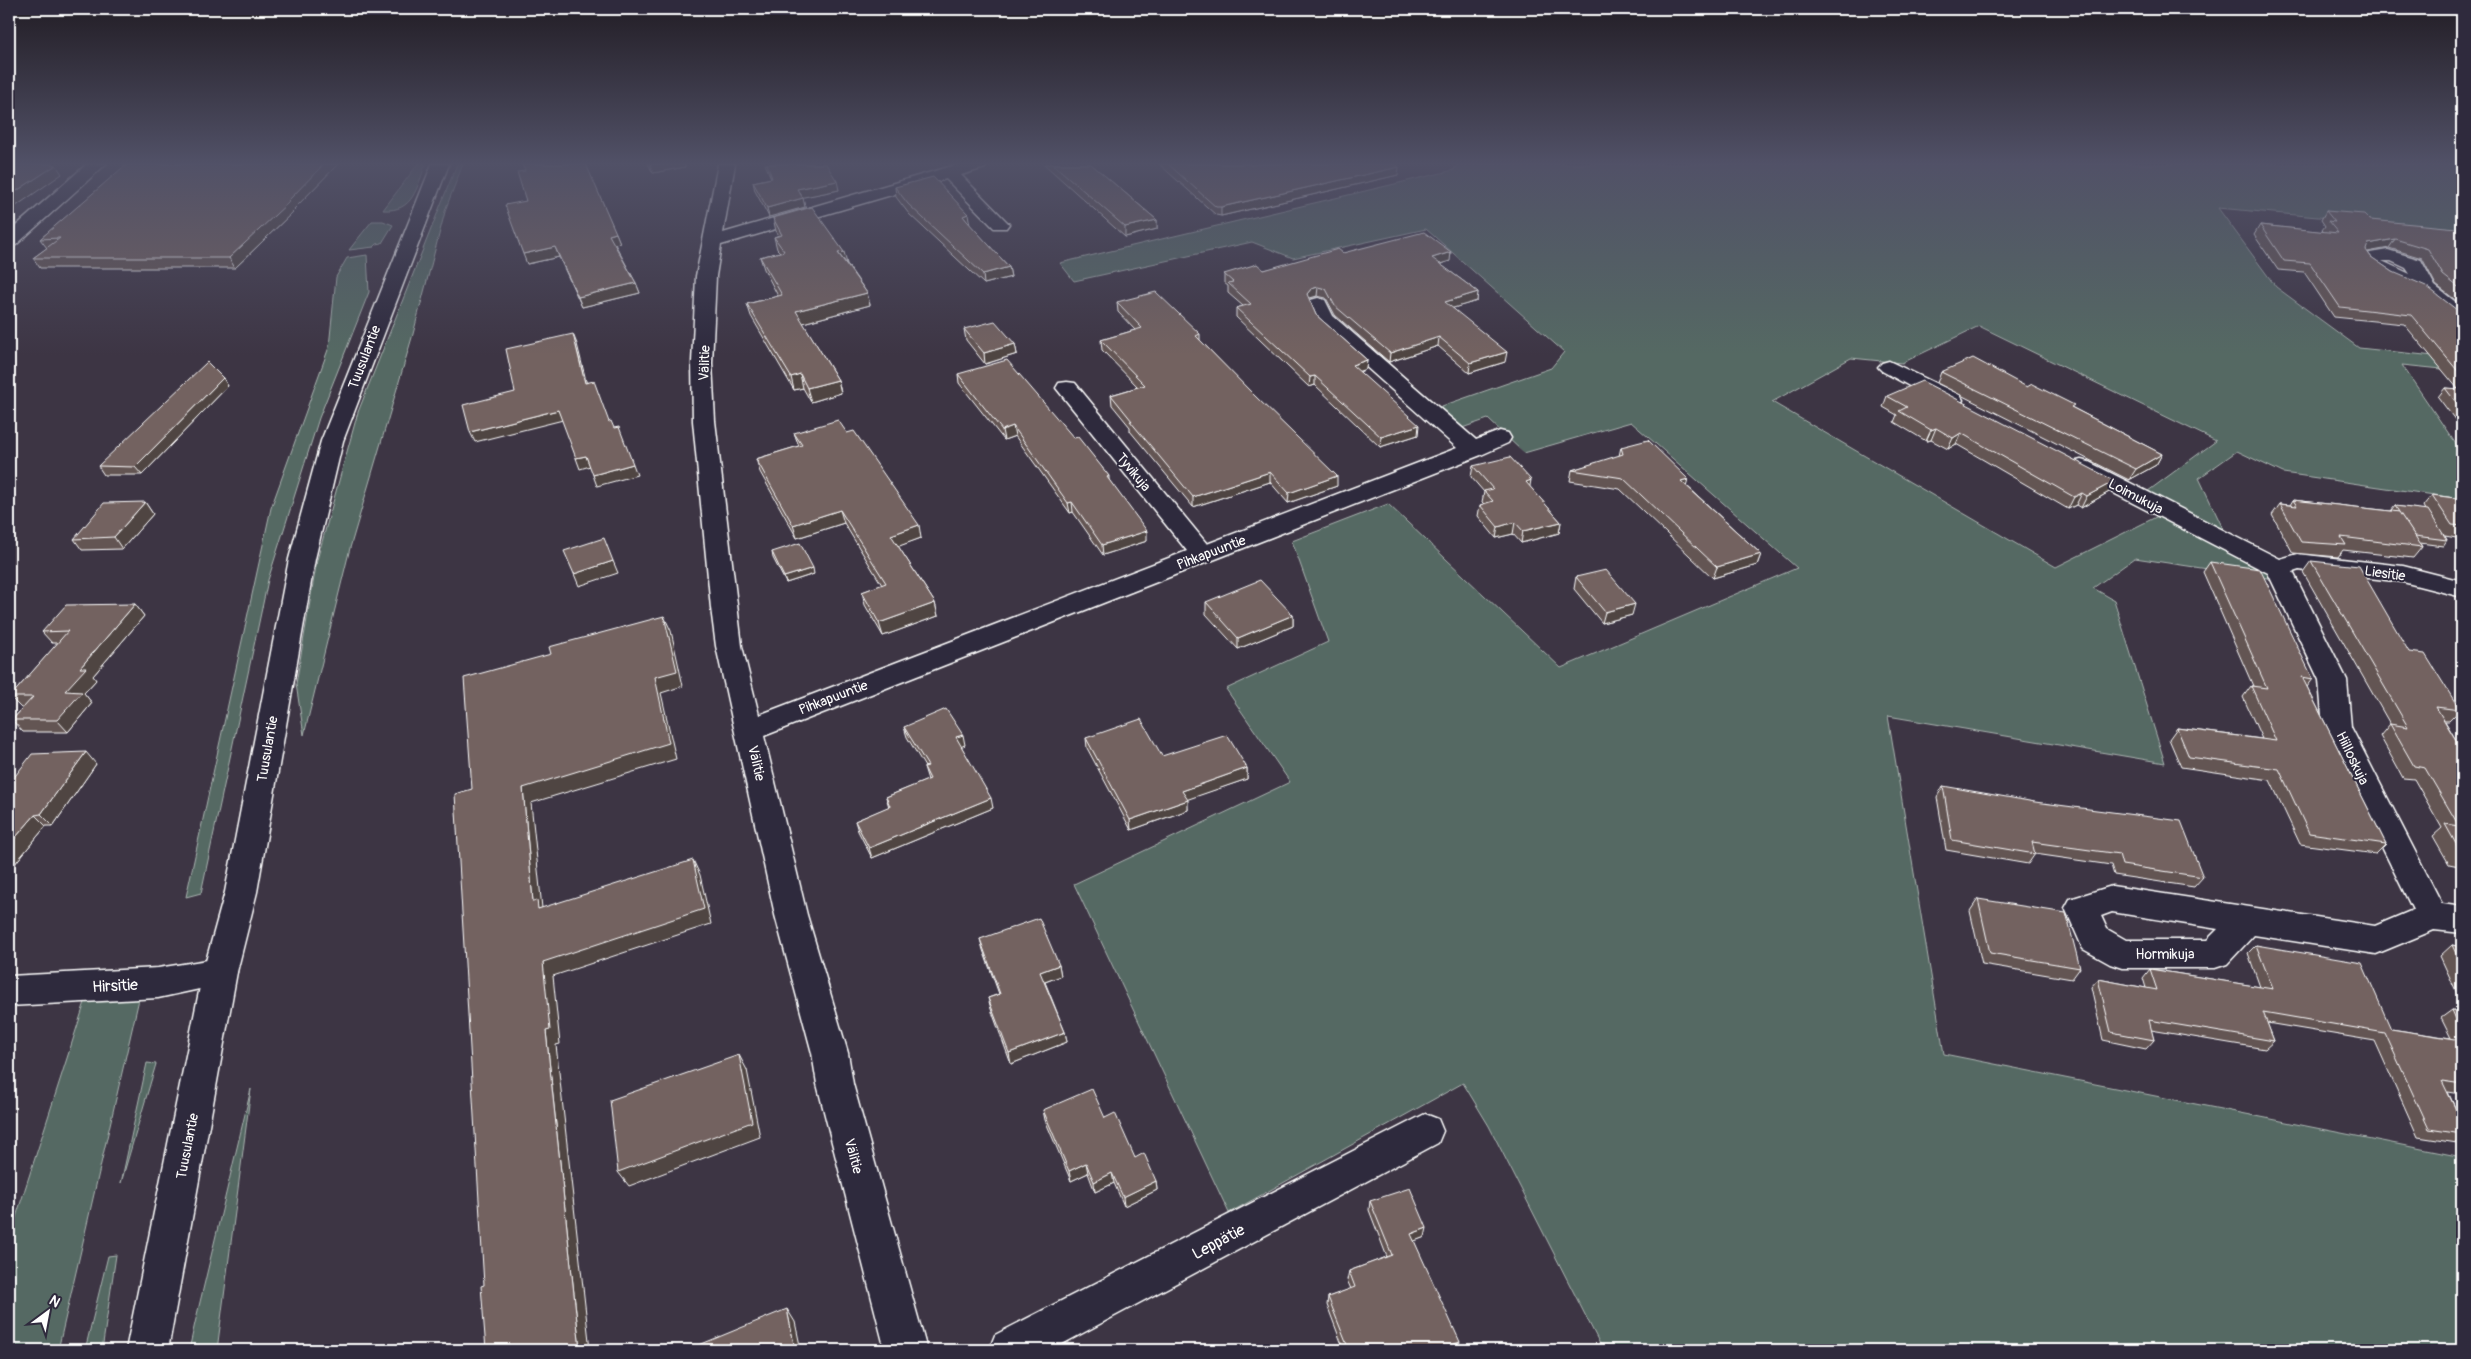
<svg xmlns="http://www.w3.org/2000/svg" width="2471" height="1359" font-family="Pangolin,sans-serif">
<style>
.green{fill:#556963;stroke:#aab4b1}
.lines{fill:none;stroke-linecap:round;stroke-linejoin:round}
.minor-casing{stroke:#fff;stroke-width:3}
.secondary-casing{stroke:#fff;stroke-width:3}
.minor{fill:#2f2a3d;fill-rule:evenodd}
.secondary{fill:#2f2a3d;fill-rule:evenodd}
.wall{fill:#635453;stroke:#fff}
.shaded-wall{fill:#504543;stroke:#fff}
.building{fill:#736260;stroke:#fff}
.labels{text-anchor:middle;stroke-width:4;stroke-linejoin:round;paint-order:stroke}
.street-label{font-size:14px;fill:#fff;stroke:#2f2a3d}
.near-street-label{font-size:16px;fill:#fff;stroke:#2f2a3d}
</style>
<rect width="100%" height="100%" fill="#3d3544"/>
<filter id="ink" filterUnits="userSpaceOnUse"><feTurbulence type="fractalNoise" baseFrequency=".02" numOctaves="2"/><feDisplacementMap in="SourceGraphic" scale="10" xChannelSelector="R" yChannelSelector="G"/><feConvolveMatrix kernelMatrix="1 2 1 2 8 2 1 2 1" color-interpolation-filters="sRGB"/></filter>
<g filter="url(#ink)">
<g class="green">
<path d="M418,164h8c-10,24 -12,48 -43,46z"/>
<polygon points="457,164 463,164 446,208 413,334 350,548 304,735 296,684 317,560 358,412"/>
<polygon points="1457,164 2462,164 2462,230 2218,208 2276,287 2359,348 2462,359 2462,371 2402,365 2462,453 2462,499 2283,473 2237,451 2199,478 2227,537 2144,494 2216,441 1979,326 1902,363 1851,358 1772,402 2056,567 2160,515 2269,569 2274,579 2135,558 2093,588 2114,600 2165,763 1888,716 1944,1054 2462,1157 2462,1350 1603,1350 1489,1126 1463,1083 1229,1213 1074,884 1290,782 1226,689 1328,642 1292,541 1388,504 1561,668 1797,568 1631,422 1524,453 1488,419 1462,428 1439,407 1551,368 1564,352 1426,229 1293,258 1252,242 1074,281 1060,263 1454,170"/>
<polygon points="372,221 383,221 393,225 382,243 377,244 374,247 349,250"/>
<polygon points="367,255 369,292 319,418 268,580 201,893 186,897 271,508 329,347 336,277 347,258"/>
<polygon points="133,994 139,999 58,1350 9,1350 9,1239 86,999"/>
<polygon points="147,1063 156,1064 121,1183"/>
<polygon points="251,1089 217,1350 189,1350 195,1323"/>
<polygon points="116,1255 102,1350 85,1350 108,1256"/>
</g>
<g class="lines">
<defs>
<g id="minor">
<polygon points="87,164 106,164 16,245 9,246 9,232"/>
<polygon points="718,164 735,164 723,233 959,164 987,164 985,168 961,175 1009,224 1006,228 994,228 946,179 721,245 716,276 712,363 715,421 742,646 759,715 1187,551 1056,388 1059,383 1067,382 1075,383 1207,544 1457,448 1317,323 1308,304 1311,300 1318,298 1325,300 1333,316 1476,440 1500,431 1508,433 1511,438 1508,443 1481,455 764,736 807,915 848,1053 853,1084 927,1350 885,1350 817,1084 812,1053 775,915 716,646 711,608 693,421 692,363 696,276"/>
<path d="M2388,250l33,10 14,26 27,21v16c-16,-4 -27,-20 -41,-29 -20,-13 -49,-14 -59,-36l2,-4zM2382,261h9l15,7 4,6z"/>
<polygon points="1889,361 1960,395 1963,400 1960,405 1952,407 1944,405 1882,371 1878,367 1882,363"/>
<path d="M2081,460l8,2 191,97 18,-5 105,12 59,15v16l-59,-15 -104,-12 -6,2 54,108 4,47 91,177 20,3v26l-28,-3 -58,24 -122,-19 -27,29 -12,4h-93l-12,-4 -27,-15 -18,-41 5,-9 42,-13 263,40 38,-16 -90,-183 -4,-47 -51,-107 -195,-101 -4,-5 4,-5zM2112,912l106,17 -11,11h-81l-19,-11 -6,-13z"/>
<polygon points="220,958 232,962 237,972 232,982 158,998 9,1006 9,976 158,968"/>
<polygon points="1425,1114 1438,1119 1443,1131 1438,1143 1051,1350 989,1350 995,1335"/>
</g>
<polygon id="secondary" points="432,164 449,164 343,441 315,559 257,892 237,972 168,1350 126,1350 203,972 225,892 289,559 321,441"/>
</defs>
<use href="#minor" class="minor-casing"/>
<use href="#secondary" class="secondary-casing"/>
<use href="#minor" class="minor"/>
<use href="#secondary" class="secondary"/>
</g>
<g class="wall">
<polygon points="129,164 338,164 294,209 295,210 235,268 40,268 33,258 47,248 40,239"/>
<polygon points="648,164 684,164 685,167 653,173"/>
<polygon points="765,164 826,164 839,190 803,197 805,207 769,217 755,191 753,182 771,178"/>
<polygon points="1044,164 1091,164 1157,220 1157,229 1125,237"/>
<polygon points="1159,164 1248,164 1250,165 1398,175 1221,216 1216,215"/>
<polygon points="525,171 616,233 620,243 615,244 636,283 640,293 582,307 559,257 527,264 526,201"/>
<polygon points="895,187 969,224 1009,267 1011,277 984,284 909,214 896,197"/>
<polygon points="2326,211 2370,220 2462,233 2462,305 2436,285 2422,258 2389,248 2368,252 2371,257 2393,272 2457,310 2462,312 2462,429 2438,397 2445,388 2458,389 2404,324 2334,317 2304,272 2278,270 2254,235 2260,225 2324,232 2322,230 2325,226 2321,220"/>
<polygon points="773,218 847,264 867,293 870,305 803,323 838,380 841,393 811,402 803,388 794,390 751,316 747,304 778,296 764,269 760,257 780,252 777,249 774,237 779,235 776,231"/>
<polygon points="1343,253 1450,261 1440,264 1478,292 1477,301 1453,308 1505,362 1469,373 1438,346 1389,362 1335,315 1326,298 1317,296 1310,298 1309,299 1316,315 1367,360 1366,369 1360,372 1418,435 1380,447 1315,385 1309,387 1236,317 1236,308 1243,306 1228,293 1228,286 1224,283 1224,274 1264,270"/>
<polygon points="1117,302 1200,334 1200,340 1337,486 1288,503 1270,482 1193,507 1130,431 1130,427 1112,405 1111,395 1138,387 1102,350 1101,340 1135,330 1118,312"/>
<polygon points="964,329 1015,344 1017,354 985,364 966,340"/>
<polygon points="1941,372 2027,387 2073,408 2162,454 2156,465 2129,480 1937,383"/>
<polygon points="958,374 1074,438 1109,476 1109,480 1147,541 1103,555 1073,512 1070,513 1015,436 1004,440 959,383"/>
<polygon points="223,378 228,386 142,475 104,475 98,466"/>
<polygon points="1887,396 2109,492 2081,508 2076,505 2068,509 1956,444 1948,449 1931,440 1926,441 1894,422 1897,415 1883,407"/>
<polygon points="794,433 921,538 898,546 935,603 938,616 883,636 865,605 862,592 882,585 844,523 797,538 760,472 756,459 799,446"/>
<polygon points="1621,447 1686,485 1761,554 1757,565 1713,578 1620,489 1570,481 1572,470 1619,456"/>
<polygon points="1473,466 1530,487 1561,522 1559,533 1521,543 1513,534 1496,538 1478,516 1480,505 1484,504 1482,502 1484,492 1471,477"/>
<polygon points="2432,495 2462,499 2462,539 2445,536 2447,540 2443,546 2420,543 2422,547 2413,558 2343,550 2338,557 2293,553 2272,515 2280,504 2290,505 2293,500 2391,511 2395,506 2425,510 2423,506"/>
<polygon points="145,502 153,514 122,549 82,550 74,539"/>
<polygon points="772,552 814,574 786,583 773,558"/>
<polygon points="2311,561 2409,652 2460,710 2449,721 2445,721 2462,750 2462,872 2459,866 2449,864 2433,836 2442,828 2414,779 2403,778 2380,736 2390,724 2303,572"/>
<polygon points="2210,562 2313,679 2307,687 2386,844 2376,854 2300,844 2270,780 2181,767 2169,739 2177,728 2262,739 2243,697 2251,686 2253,686 2203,572"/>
<polygon points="1576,577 1632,615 1602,623 1574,589"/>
<polygon points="1206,602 1293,615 1293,626 1238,649 1206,614"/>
<polygon points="135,604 144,616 93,676 96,680 84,693 92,703 68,732 23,732 12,720 23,708 21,708 10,697 58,643 52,643 42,632"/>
<polygon points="904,727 965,745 961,746 993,808 872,858 858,831 855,821 889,807 886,797 928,780 924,767 925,767 907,737"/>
<polygon points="1086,738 1162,756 1247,768 1247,779 1187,799 1188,810 1131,830 1087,748"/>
<polygon points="96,764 53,826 46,826 9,871 9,784"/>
<polygon points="1943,786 2203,877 2194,887 2114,875 2111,865 2035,854 2028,864 1946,850 1937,797"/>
<polygon points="1978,899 2080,968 2072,979 1982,964 1970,911"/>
<polygon points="980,939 1059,965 1061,976 1045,982 1065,1032 1067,1042 1011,1064 991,1009 988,998 999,994 983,950"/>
<polygon points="2256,945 2391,1029 2451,1038 2441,1018 2452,1010 2462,1011 2462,1094 2448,1092 2462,1122 2462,1140 2457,1143 2418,1137 2375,1041 2267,1023 2274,1041 2265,1049 2151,1030 2154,1040 2146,1049 2103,1040 2091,987 2098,979 2146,988 2143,978 2150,969 2260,987 2248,953"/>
<polygon points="2452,945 2462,947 2462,1004 2440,956"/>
<polygon points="1043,1110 1105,1118 1135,1158 1156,1181 1157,1190 1124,1206 1114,1183 1095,1192 1088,1173 1071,1181 1045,1120"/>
<polygon points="1370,1201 1425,1237 1414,1241 1457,1350 1344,1350 1327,1305 1328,1297 1351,1289 1347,1280 1349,1271 1387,1257 1369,1210"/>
</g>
<g class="shaded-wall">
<polygon points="324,164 338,164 294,209 295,210 235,268 229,258"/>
<polygon points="650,164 684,164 685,167 653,173"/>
<polygon points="56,165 62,174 9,211 9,196"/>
<polygon points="1399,167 1398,175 1221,216 1221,207"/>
<polygon points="837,181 839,190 799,198 797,189"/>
<polygon points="803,198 805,207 769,217 767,208"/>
<polygon points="968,214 970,225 963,216"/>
<polygon points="1157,220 1157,229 1125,237 1125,227"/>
<polygon points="616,233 620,243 613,244 609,235"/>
<polygon points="2395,239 2389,248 2362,253 2368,244"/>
<polygon points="555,247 559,257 527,264 523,254"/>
<polygon points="844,252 847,264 838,253"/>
<polygon points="1451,252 1450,261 1430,267 1432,258"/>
<polygon points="1009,267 1011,277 984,284 983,274"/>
<polygon points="636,283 640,293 582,307 578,297"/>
<polygon points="1318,287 1317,296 1310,298 1306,303 1307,294 1311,289"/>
<polygon points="1478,292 1477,301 1443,311 1445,302"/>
<polygon points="867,293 870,305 799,324 796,311"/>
<polygon points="573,334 577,344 589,393 585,383"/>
<polygon points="1439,337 1438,346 1389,362 1390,353"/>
<polygon points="1015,344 1017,354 985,364 984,353"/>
<polygon points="1507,352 1505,362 1469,373 1470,363"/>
<polygon points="1367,360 1366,369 1351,374 1352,365"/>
<polygon points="800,374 803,388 794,390 791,377"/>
<polygon points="1315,376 1315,385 1309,387 1310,377"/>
<polygon points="223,378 228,386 142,475 135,467"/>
<polygon points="838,380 841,393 811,402 807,388"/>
<polygon points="558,410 563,420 475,442 470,432"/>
<polygon points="1419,425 1418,435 1380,447 1381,437"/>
<polygon points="1013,426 1015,436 1004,440 1002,430"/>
<polygon points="1936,428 1931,440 1926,441 1931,430"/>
<polygon points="1961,433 1956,444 1948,449 1953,438"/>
<polygon points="2162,454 2156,465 2129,480 2136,469"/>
<polygon points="586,456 590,466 580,469 576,458"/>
<polygon points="633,464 637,475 597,486 593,475"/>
<polygon points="1270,472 1270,482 1193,507 1193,497"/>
<polygon points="1337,476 1337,486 1288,503 1289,493"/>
<polygon points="1688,479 1685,490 1681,481"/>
<polygon points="1531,480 1529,491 1526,482"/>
<polygon points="2115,481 2109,492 2081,508 2087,496"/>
<polygon points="2082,493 2076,505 2068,509 2074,497"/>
<polygon points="9,498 15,507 9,513"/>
<polygon points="145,502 153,514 122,549 114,537"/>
<polygon points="1072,502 1073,512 1070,513 1068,503"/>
<polygon points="840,510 844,523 797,538 793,525"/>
<polygon points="1515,522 1513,534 1496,538 1498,527"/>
<polygon points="1561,522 1559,533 1521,543 1523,531"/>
<polygon points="919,525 921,538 894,548 891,535"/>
<polygon points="1147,531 1147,541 1103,555 1102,545"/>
<polygon points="1761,554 1757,565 1713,578 1717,567"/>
<polygon points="613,561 618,573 579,586 574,574"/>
<polygon points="813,568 814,574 786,583 784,577"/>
<polygon points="935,603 938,616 883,636 879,623"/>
<polygon points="135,604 144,616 93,676 96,680 84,693 92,703 68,732 57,720 65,691 80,668"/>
<polygon points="1635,604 1632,615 1602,623 1605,612"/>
<polygon points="1293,615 1293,626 1238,649 1238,638"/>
<polygon points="664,616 671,631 683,686 661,693 676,759 531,803 542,908 538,909 533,902 523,788 655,677"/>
<polygon points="963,735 965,745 958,748 956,737"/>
<polygon points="86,752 96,764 53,826 41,814"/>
<polygon points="1247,768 1247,779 1183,801 1182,791"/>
<polygon points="991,798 993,808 872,858 869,848"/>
<polygon points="1188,800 1188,810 1131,830 1130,820"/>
<polygon points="35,815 46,826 9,871 9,845"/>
<polygon points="693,860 700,875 711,924 553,976 560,1044 556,1045 590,1350 580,1350 546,1031 543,962"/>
<polygon points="9,888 14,893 9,900"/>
<polygon points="1059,965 1061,976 1042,983 1040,972"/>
<polygon points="1065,1032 1067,1042 1011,1064 1009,1053"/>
<polygon points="739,1055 747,1070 760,1137 629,1186 618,1172"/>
<polygon points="1086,1163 1088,1173 1071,1181 1069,1171"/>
<polygon points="1112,1173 1114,1183 1095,1192 1094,1182"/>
<polygon points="1156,1181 1157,1190 1124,1206 1123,1197"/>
<polygon points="1427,1228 1425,1237 1409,1243 1411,1234"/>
<polygon points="787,1309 795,1322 801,1350 795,1350"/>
<polygon points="1460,1342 1456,1350 1438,1350"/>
</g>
<g class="building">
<polygon points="9,164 54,164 56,165 9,196"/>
<polygon points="324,164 288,201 290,201 229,258 33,258 60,238 40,239 122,168 129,164"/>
<polygon points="522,164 586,164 616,233 609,235 636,283 578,297 555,247 523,254 505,205 526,201 517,172 525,171"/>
<polygon points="767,164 826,164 837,181 797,189 803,198 767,208 753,182 772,178"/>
<polygon points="1053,164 1091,164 1157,220 1125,227"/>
<polygon points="1168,164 1248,164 1250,165 1263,164 1396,164 1399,167 1221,207 1216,207"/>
<polygon points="933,177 968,214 963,216 967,221 1009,267 983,274 908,204 895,187"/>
<polygon points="812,207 844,252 838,253 867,293 796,311 838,380 807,388 800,374 791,377 747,304 782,295 760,257 784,251 774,237 782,235 773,218"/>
<polygon points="2326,211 2364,214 2370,220 2457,228 2462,233 2462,290 2443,275 2428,249 2395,239 2368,244 2366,250 2371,257 2393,272 2426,286 2457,310 2462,312 2462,376 2411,315 2340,307 2310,263 2284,261 2260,225 2338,233 2328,221 2335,222"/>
<polygon points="1424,232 1451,252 1432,258 1478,292 1445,302 1507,352 1470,363 1439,337 1390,353 1335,306 1326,289 1318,287 1311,289 1307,294 1316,315 1367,360 1352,365 1419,425 1381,437 1315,376 1310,377 1236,308 1251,304 1228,283 1233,282 1224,274 1257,264 1264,270 1338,249 1343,253"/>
<polygon points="1156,292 1200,334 1196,336 1254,395 1337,476 1289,493 1270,472 1193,497 1130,421 1132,421 1111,395 1145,385 1101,340 1142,328 1117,302"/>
<polygon points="995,321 1015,344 984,353 964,329"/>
<polygon points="573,334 585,383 594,381 609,422 611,421 614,428 619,427 633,464 593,475 586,456 576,458 558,410 470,432 463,405 515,392 506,349"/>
<polygon points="1973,358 2027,387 2032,384 2074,405 2071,407 2162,454 2136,469 1941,372"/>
<polygon points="1007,360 1074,438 1078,437 1109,476 1107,477 1147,531 1102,545 1072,502 1068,503 1013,426 1002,430 958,374"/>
<polygon points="207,362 223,378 135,467 98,466"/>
<polygon points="1922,381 2115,481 2087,496 2082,493 2074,497 1961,433 1953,438 1936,428 1931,430 1899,411 1907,407 1887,396"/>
<polygon points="2445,388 2462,389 2462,410"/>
<polygon points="838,420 847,433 854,431 919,525 891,535 935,603 879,623 862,592 886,583 840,510 793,525 756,459 802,445 794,433"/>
<polygon points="1648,440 1688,479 1681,481 1761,554 1717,567 1623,478 1572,470 1623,454 1621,447"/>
<polygon points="1510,457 1531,480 1526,482 1561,522 1523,531 1515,522 1498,527 1480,505 1493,501 1484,491 1493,489 1473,466"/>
<polygon points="2432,495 2462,499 2462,526 2452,525"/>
<polygon points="2293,500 2400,512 2422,547 2341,537 2346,545 2301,542 2280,504 2297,506"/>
<polygon points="145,502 114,537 74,539 104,503"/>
<polygon points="2395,506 2428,510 2447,540 2415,536"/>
<polygon points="604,538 613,561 574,574 564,551"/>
<polygon points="800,543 813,568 784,577 772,552"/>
<polygon points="2311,561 2359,566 2409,652 2425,654 2460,710 2436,707 2462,750 2462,853 2461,853 2445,824 2459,826 2425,768 2414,766 2390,724 2408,727"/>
<polygon points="2210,562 2260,569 2313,679 2302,677 2386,844 2309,833 2279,769 2189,757 2177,728 2276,741 2251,686 2267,688"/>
<polygon points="1606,570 1635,604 1605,612 1576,577"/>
<polygon points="1260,580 1293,615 1238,638 1206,602"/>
<polygon points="135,604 80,668 86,668 65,691 82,692 57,720 12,720 33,697 10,697 68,631 42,632 66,605"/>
<polygon points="664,616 677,671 655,677 669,743 523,788 533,902 537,900 538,909 693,860 704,909 543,962 550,1030 546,1031 580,1350 486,1350 481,1286 484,1285 455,794 472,789 464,678 551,654 549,647"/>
<polygon points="946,709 963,735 956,737 991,798 869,848 855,821 890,806 886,797 930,779 924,767 928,766 904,727"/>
<polygon points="1141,719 1162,756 1227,735 1247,768 1182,791 1188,800 1130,820 1086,738"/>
<polygon points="86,752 41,814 35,815 9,845 9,784 32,754"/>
<polygon points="1943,786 2035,802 2181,821 2203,877 2122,865 2119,854 2032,842 2035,854 1952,840"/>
<polygon points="1978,899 2066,913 2080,968 1990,953"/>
<polygon points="1039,918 1059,965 1040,972 1065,1032 1009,1053 988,998 1000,994 980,939"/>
<polygon points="2256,945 2362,963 2391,1029 2462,1040 2462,1084 2442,1081 2462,1122 2462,1134 2429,1129 2385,1033 2263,1012 2274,1041 2149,1020 2154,1040 2111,1032 2098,979 2157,990 2150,969 2273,989"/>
<polygon points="2452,945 2462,947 2462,966"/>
<polygon points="2452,1010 2462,1011 2462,1033"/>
<polygon points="739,1055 752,1122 618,1172 610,1100"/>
<polygon points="1092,1089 1105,1118 1115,1113 1135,1158 1144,1153 1156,1181 1123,1197 1112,1173 1094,1182 1086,1163 1069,1171 1043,1110"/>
<polygon points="1410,1188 1427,1228 1411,1234 1460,1342 1438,1350 1349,1350 1328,1297 1355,1287 1349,1271 1392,1255 1370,1201"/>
<polygon points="787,1309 795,1350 687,1350"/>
</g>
</g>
<linearGradient id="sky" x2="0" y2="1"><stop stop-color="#221d25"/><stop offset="0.46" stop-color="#515167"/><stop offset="1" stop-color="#515167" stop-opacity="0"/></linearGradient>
<rect width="2471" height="355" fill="url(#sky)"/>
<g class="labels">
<g class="street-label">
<text transform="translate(364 357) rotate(-69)" y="5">Tuusulantie</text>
<text transform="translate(704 363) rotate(-88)" y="5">Välitie</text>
<text transform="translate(1134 472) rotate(50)" y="5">Tyvikuja</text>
<text transform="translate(2136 496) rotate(28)" y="5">Loimukuja</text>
<text transform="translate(1211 552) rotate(-21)" y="5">Pihkapuuntie</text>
<text transform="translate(2385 573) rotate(8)" y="5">Liesitie</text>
<text transform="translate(833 697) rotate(-21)" y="5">Pihkapuuntie</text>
<text transform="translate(267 749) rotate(-80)" y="5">Tuusulantie</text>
<text transform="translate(2353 758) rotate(64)" y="5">Hiilloskuja</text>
<text transform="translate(757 763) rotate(77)" y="5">Välitie</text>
<text x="2165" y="959">Hormikuja</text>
<text transform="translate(187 1146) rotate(-79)" y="5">Tuusulantie</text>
<text transform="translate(854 1156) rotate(75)" y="5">Välitie</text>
</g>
<g class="near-street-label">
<text transform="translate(115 985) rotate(-3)" y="6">Hirsitie</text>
<text transform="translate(1218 1241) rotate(-28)" y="6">Leppätie</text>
</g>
</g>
<rect width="2471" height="1359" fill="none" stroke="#2f2a3d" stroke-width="30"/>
<rect x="15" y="15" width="2441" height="1329" fill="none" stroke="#fff" stroke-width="2" filter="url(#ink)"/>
<g transform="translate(48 1312) rotate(32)" stroke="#2f2a3d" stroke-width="4" paint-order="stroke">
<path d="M0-4L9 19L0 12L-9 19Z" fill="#ffffff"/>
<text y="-8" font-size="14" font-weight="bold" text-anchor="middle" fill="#ffffff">N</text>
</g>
</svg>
